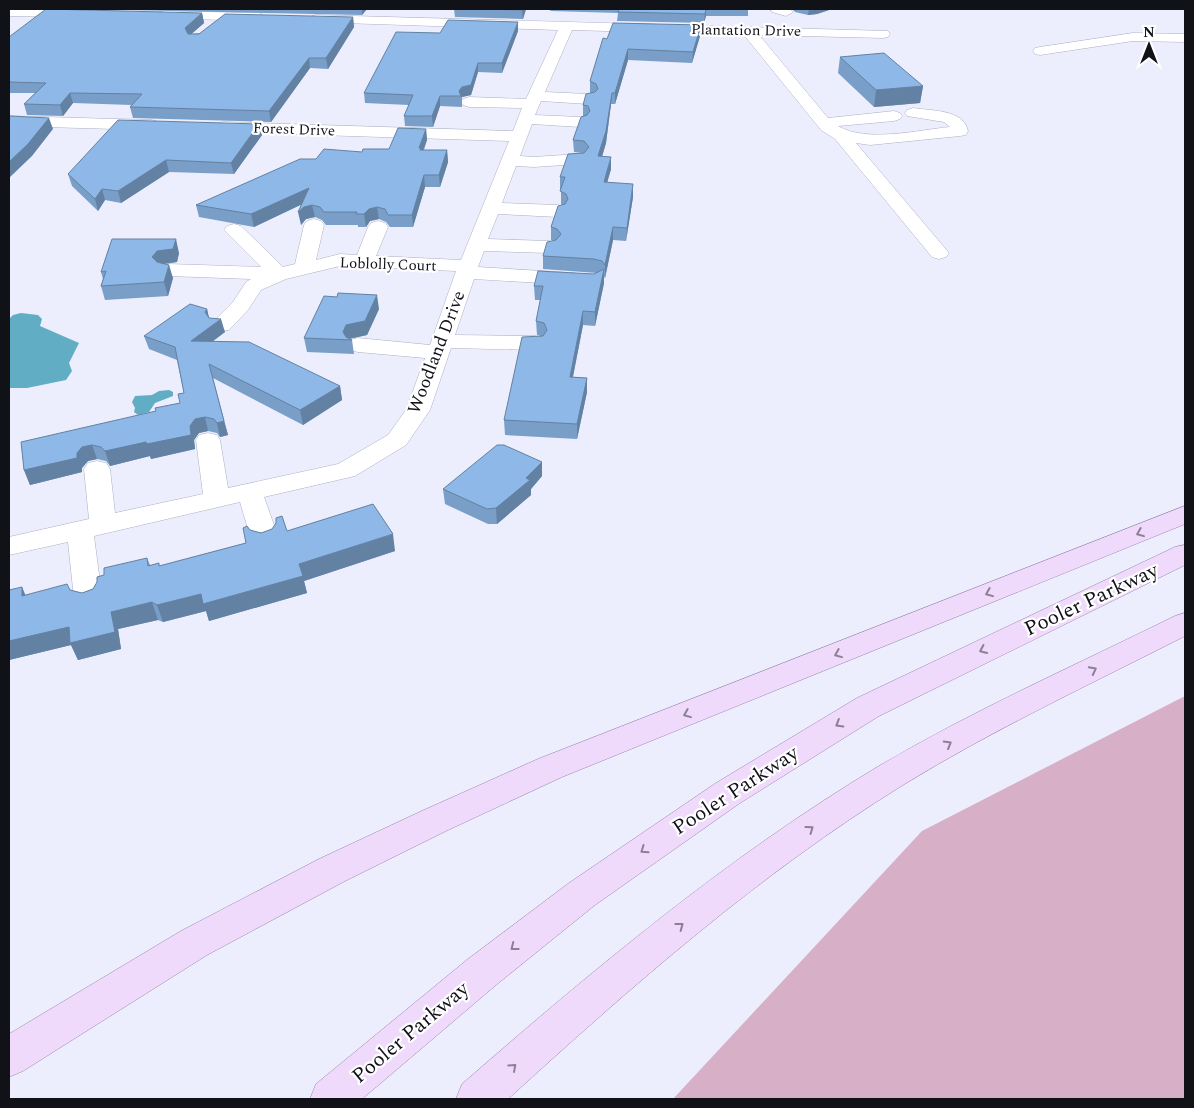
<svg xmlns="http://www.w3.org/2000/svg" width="1194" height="1108" font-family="Spectral,serif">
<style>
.green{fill:#d7afc6}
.water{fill:#61adc4}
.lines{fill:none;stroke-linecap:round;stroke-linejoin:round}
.minor-casing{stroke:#adafc1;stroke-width:1}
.major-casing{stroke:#9a84ab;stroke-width:1}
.minor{fill:#fff;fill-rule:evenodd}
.major{fill:#efdafc;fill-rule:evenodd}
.wall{fill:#799ec7}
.shaded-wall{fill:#6381a2}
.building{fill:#8db8e7;stroke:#6381a2}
.oneway{stroke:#8b8095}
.labels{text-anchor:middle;stroke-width:4.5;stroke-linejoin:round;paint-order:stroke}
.far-street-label{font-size:15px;fill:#111218;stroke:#fff}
.street-label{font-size:18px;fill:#111218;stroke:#fff}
.near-street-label{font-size:21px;fill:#111218;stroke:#fff}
</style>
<rect width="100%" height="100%" fill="#eceefd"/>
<polygon class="green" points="1185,696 1185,1099 673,1099 922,831"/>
<g class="water">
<polygon points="21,313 38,315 42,319 40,326 79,343 69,363 72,371 66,380 27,388 9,388 9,319 13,315"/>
<polygon points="169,390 173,392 173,396 155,403 149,412 138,415 134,412 135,408 132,402 135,396 152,395 159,391"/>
</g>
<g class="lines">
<defs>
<g id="minor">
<polygon points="9,9 79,9 86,13 79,17 9,16"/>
<polygon points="770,9 790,9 793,12 786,16 772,12"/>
<polygon points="164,11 259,13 266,17 259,21 159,18 157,15 159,12"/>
<path d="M317,15l571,16 2,3 -2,3 -5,1 -124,-3 69,83 66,-7 6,2 2,3 -2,3 -6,2 -56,5c29,17 80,4 112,1l-6,-5 -37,-6 -2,-3 2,-3 6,-2c18,3 51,1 55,23l-2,4 -6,1 -90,9 -14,-2 93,110 -3,4 -7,2 -7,-2 -97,-118 -14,-9 -77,-95 -172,-5 -27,62 43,2 6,2 2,3 -2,3 -6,2 -47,-3 -6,14 45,2 6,2 2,3 -2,3 -6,2 -48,-3 -12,32 14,1 44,-3 6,1 3,4 -3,4 -6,1 -44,3 -18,-1 -14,37 56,2 7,2 2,4 -2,4 -7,2 -60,-3 -10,25 61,2 7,2 3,4 -3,4 -7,2 -65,-2 -6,16 96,6 7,2 3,4 -3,4 -7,2 -100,-6 -19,56 80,1 8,2 3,5 -3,5 -8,2 -84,-2 -21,62 -24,35 -51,31 -91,21 15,42 -4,6 -10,3 -10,-3 -4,-6 -11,-37 -146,34 8,62 -4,7 -10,3 -10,-3 -4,-7 -6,-56 -59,13v-18l80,-18 -5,-50 4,-6 9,-2 9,2 4,6 5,44 88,-19 -7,-54 3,-5 9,-2 9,2 3,5 8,48 110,-24 50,-29 18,-25 19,-52 -67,-6 -8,-2 -3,-5 3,-5 8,-2 72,7 26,-74 -116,-5 -54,13 -25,11 -13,20 -19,20 -8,1 -8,-1 -3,-5 23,-23 13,-20 5,-3 -83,-3 -7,-2 -3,-4 3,-4 7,-2 93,3 -37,-37 3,-4 7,-2 7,2 42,41 12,-3 9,-39 3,-4 7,-2 7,2 3,4 -8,35 24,-6 17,1 11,-28 3,-4 7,-2 7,2 3,4 -12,29 85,4 48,-119 -286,-9 -6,-2 -2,-3 2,-3 6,-2 290,9 9,-23 -53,-1 -6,-2 -2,-3 2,-3 6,-2 57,2 32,-69 -246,-8 -2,-3 2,-3z"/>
<polygon points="1133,33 1185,34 1185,42 1133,41 1040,55 1035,54 1033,51 1035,48 1040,47"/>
<polygon points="9,116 152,120 158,122 160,125 158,128 152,130 9,126"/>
</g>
<g id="major">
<polygon points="1185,506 1185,524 562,777 448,830 345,881 207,955 23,1071 9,1077 9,1034 181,931 319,859 424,810 538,759"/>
<polygon points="1185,545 1185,565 879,716 740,803 595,905 496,985 362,1099 310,1099 316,1084 468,959 569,883 716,783 857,698 1175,547"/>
<path d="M1185,613v23c-94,48 -191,93 -282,149 -144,89 -271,201 -395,314h-52l6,-15c132,-115 267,-228 417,-318 95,-56 197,-101 296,-150z"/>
</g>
</defs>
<use href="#minor" class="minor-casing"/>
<use href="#major" class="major-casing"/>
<use href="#minor" class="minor"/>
<use href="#major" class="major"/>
</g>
<g class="wall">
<polygon points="80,9 367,9 362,15"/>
<polygon points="454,9 526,9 523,19 455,17"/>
<polygon points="548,9 748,9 748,16 706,16 704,23 617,21 618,13 551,11"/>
<polygon points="792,9 832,9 817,14 808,15 795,12"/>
<polygon points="202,13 204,23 191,34 353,17 354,27 328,69 310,68 271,122 133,118 130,107 132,105 73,103 63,116 27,115 24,104 35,93 9,93 9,37"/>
<polygon points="518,31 502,73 478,72 471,95 462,97 462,107 440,106 433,127 405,126 404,116 409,105 365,103 364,93 440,33"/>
<polygon points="700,36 692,63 628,60 615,104 611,104 606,143 602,157 611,169 607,182 633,197 626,241 613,240 605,278 604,277 604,283 595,326 583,325 573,377 587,378 587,392 577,439 505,435 504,420 541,336 537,335 536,321 541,300 535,300 534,286 594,274 597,273 543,269 543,256 553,240 551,240 551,227 563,205 561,204 561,189 560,189 560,177 582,153 574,152 573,140 583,116 583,105 591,93 590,93 590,81 607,39"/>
<polygon points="840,57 923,86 920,103 874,107 838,73"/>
<polygon points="426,129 427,140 424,150 447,150 448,162 440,187 425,187 413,227 390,227 386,222 379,219 370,221 366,227 358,227 358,225 326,225 322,220 315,217 306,219 301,225 302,204 254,227 199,217 196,205 316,159 389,149"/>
<polygon points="262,135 234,174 169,172 121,203 105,200 98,211 72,186 68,174"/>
<polygon points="179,253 177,262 165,264 173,278 168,296 105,300 101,286 103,279 101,272"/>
<polygon points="207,309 209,318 225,332 212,342 340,386 342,400 303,425 213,378 228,435 220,437 217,433 208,431 199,433 194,440 195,449 151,459 150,456 110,466 106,461 97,459 88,461 82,468 82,472 30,485 24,470 156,411 180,403 184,393 177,360 149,349 144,336"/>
<polygon points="379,309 367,335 349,339 352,340 354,354 307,352 304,338"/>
<polygon points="542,462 542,476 531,489 531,495 497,524 488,524 445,504 443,489"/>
<polygon points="250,530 261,533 287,531 395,551 304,581 307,593 209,621 206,611 163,622 158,620 118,629 121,649 78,660 71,645 9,660 22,587 25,595 70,590 82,593 93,589 104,575 147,558 150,565 160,566 246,543"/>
</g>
<g class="shaded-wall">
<polygon points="362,9 367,9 362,15"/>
<polygon points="523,9 526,9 523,19 522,10"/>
<polygon points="706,9 706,16 704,23 705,14"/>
<polygon points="809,9 832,9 817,14 808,15"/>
<polygon points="202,13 204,23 187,38 185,28"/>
<polygon points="353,17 354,27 328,69 326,58"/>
<polygon points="518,22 518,31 502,73 502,63"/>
<polygon points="701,25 700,36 692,63 693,52"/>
<polygon points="628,49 628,60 615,104 615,93"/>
<polygon points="309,58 310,68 271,122 269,111"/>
<polygon points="478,63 478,72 471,95 462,97 462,98 459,91"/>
<polygon points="923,86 920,103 874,107 876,90"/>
<polygon points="70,93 73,103 63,116 60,105"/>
<polygon points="612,93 611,104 606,143 598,169 598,156"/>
<polygon points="440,96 440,106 433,127 432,116"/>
<polygon points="49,118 53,129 32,156 9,178 9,162"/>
<polygon points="259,124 262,135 234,174 231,163"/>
<polygon points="426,129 427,140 421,155 419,148"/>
<polygon points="447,150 448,162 440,187 439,175"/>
<polygon points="611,157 611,169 604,194 604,182"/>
<polygon points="166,160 169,172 121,203 118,191"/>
<polygon points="424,175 425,187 413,227 412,215"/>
<polygon points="633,184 633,197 626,241 627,228"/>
<polygon points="309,188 311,200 254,227 251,214"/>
<polygon points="102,189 105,200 98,211 95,199"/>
<polygon points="312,205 315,217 306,219 301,225 298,212 304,207"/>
<polygon points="377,207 379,219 370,221 366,227 364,214 369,209"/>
<polygon points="613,227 613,240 605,278 605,265"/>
<polygon points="176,239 179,253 177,262 160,264 156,270 152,257 157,251"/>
<polygon points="169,265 173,278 168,296 164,282"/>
<polygon points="604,269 604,283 595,326 595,312"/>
<polygon points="377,295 379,309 367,335 348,339 348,340 343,332 346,325"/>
<polygon points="207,309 210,322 205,312"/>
<polygon points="583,311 583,325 570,391 570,377"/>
<polygon points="221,319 225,332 194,355 191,341"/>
<polygon points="587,378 587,392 577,439 577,424"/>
<polygon points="340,386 342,400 303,425 300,410"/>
<polygon points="205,417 208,431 199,433 194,440 195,449 151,459 150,456 110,466 105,451 190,426 195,419"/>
<polygon points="224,421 228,435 220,437 217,423"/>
<polygon points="92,445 97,459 88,461 82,468 82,472 30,485 24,470 77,453 82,447"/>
<polygon points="542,462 542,476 531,489 531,495 497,524 496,508"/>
<polygon points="393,534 395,551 304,581 307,593 209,621 206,611 163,622 157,605 299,564"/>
<polygon points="22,587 29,604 22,596"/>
<polygon points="152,602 158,620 118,629 121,649 78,660 71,645 9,660 9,641 111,612"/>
</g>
<g class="building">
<polygon points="46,9 202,13 185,28 188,34 199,34 225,14 353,17 326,58 309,58 269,111 130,107 142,94 70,93 60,105 24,104 46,83 9,82 9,37"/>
<polygon points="479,9 523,9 522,10"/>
<polygon points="619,9 706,9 705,14 618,12"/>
<polygon points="448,20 518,22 502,63 478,63 471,85 462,87 459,91 461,96 440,96 432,116 404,116 413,95 364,93 396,32 440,33"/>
<polygon points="613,23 701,25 693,52 628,49 615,93 612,93 606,131 598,156 611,157 604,182 633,184 627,228 613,227 605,265 602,261 594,259 543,256 547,242 556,240 561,234 557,229 551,227 558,206 565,204 568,199 566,194 560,191 565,177 560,177 568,154 584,153 589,147 584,141 573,140 581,117 587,115 590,111 588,106 583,105 586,94 595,92 598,89 596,84 590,81 603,38 607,39"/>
<polygon points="884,53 923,86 876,90 840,57"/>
<polygon points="10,116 49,118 28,144 9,162 9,117"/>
<polygon points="118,120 259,124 231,163 166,160 118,191 102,189 95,199 68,174"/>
<polygon points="398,128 426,129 419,148 421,148 420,150 447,150 439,175 424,175 412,215 388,215 385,209 377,207 369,209 364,214 356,214 357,212 324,212 320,207 312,205 304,207 298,212 309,188 251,214 196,205 300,159 316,159 324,149 362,152 363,149 389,149"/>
<polygon points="112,239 176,239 173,249 157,251 152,257 157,262 169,265 164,282 101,286 106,271 101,272"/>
<polygon points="604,269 595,312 583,311 570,377 587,378 577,424 504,420 522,337 543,336 547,330 544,323 536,321 543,286 534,286 538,271 594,274"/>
<polygon points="338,293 377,295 365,321 346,325 343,332 346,337 352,340 304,338 324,296 337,297"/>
<polygon points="190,304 207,309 205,312 209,318 221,319 191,341 249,342 340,386 300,410 209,364 224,421 217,423 214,419 205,417 195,419 190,426 191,435 147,444 146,442 105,451 101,447 92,445 82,447 77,453 77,458 24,470 21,442 156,411 155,408 180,403 178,394 184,393 175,347 144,336"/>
<polygon points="497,445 504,445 542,462 526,478 530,480 496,508 487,509 443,489"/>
<polygon points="373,504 393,534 299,564 303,576 203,604 201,594 157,605 152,602 111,612 115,632 70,643 69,627 9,641 9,590 22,587 22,596 67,584 70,590 82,593 93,589 97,582 97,577 104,575 104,568 147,558 148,566 159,563 159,566 246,543 243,528 247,526 250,530 261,533 272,529 276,523 276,518 282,516 287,531"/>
</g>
<defs><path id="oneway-chevron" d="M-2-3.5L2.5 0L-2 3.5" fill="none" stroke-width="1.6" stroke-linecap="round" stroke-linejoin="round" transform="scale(1.25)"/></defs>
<g class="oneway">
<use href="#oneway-chevron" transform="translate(1140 533) rotate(158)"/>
<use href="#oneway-chevron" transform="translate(989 593) rotate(158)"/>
<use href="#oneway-chevron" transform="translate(983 650) rotate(155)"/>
<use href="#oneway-chevron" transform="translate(838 654) rotate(158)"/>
<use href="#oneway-chevron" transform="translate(1093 670) rotate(-27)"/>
<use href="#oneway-chevron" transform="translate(687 714) rotate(158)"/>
<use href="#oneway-chevron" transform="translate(839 724) rotate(149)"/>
<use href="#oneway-chevron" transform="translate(948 744) rotate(-30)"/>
<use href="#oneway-chevron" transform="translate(810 829) rotate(-36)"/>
<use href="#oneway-chevron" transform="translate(644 850) rotate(145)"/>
<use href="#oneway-chevron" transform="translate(680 926) rotate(-37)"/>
<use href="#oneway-chevron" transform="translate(514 947) rotate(142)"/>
<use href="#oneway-chevron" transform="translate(513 1067) rotate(-42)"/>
</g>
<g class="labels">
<g class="far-street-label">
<text transform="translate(746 30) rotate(1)" y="5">Plantation Drive</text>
<text transform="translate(294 129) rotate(2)" y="5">Forest Drive</text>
<text transform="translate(388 264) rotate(2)" y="5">Loblolly Court</text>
</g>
<g class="street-label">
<text transform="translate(436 352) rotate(-69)" y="6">Woodland Drive</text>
</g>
<g class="near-street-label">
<text transform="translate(1091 599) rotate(-25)" y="7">Pooler Parkway</text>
<text transform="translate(735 790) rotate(-33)" y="7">Pooler Parkway</text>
<text transform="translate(410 1032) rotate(-40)" y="7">Pooler Parkway</text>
</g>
</g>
<rect width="1194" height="1108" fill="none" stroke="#111218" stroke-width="20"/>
<g transform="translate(1149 45)" stroke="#ffffff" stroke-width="4" paint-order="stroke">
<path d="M0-4L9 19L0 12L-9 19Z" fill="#111218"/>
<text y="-8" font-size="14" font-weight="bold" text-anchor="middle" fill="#111218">N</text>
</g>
</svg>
